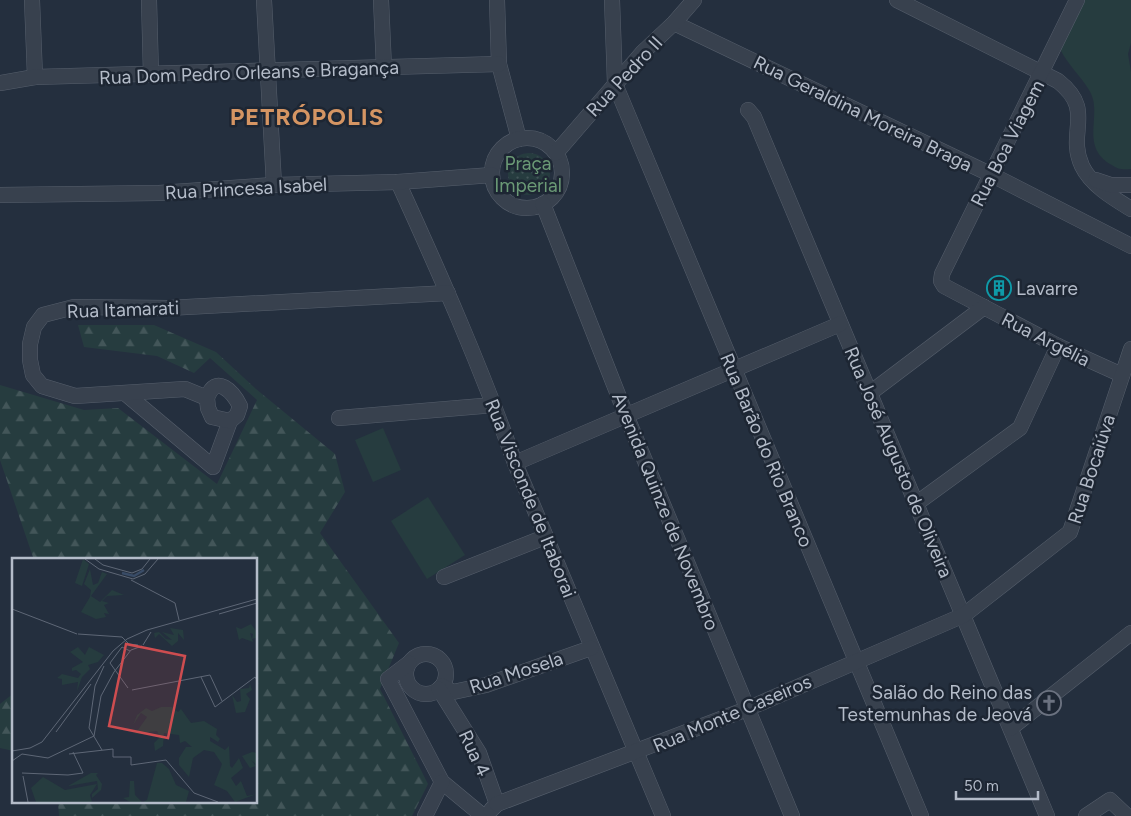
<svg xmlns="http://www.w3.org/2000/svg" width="1131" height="816" font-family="Figtree,sans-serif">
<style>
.green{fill:#263c3f}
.forest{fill:url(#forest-firs)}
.park{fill:url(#park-dots)}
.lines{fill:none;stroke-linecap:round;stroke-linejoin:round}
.minor-casing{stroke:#565f6c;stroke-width:16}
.minor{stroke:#38414e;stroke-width:15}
.labels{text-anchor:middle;stroke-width:5;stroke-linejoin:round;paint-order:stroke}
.street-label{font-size:19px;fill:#b4bcc9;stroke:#1d2633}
.park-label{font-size:19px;fill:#6b9a76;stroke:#1d2633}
.poi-label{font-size:19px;fill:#b4bcc9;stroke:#1d2633;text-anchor:start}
.district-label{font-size:24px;font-weight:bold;letter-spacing:1px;fill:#d59563;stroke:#1d2633}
.inset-river{fill:none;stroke:#394c67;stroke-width:2.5}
.inset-road{fill:none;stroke:#5e6776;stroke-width:1}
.view{fill:#ce4d50;fill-opacity:0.15;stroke:#ce4d50;stroke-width:2.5}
.inset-edge{fill:none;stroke:#b4bcc9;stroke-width:2.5}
</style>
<defs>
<pattern id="forest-firs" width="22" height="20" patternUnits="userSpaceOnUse" patternTransform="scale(1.25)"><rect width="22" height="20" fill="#263c3f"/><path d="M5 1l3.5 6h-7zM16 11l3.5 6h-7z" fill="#435659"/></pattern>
<pattern id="park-dots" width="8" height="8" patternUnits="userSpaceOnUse" patternTransform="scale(1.25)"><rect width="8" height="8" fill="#263c3f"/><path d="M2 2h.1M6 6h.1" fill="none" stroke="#435659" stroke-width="1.8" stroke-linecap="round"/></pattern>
</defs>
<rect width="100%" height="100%" fill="#242f3e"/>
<g class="green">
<path d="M1081,0h50v43l-3,11 3,18v97c-10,1 -13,0 -21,-5 -31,-19 -6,-51 -21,-74 -9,-15 -21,-25 -29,-41z"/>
<polygon points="383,428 401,470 373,482 355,440"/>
<polygon points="428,497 465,555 427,579 391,521"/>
</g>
<g class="forest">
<polygon points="78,325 154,325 216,352 256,389 335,454 345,492 320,533 399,643 380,689 428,784 412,816 59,816 58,802 256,802 256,560 34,560 0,460 0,385 84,410 118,408 217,484 257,400 210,358 194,373 157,356 84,347"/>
<polygon points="14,693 14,751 0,748 0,704"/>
</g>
<circle class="park" cx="529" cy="174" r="21"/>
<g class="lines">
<defs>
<g id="minor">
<polyline points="32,0 35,77"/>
<polyline points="149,0 151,75"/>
<polyline points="264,0 274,185"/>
<polyline points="381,0 384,68"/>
<polyline points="497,0 499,64 519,139"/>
<polyline points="612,0 615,84 921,816"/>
<path d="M897,0l161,81c38,30 8,50 24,85 9,19 31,32 49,43"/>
<polyline points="1077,0 942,274 941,281 944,286 1058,346 1122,375"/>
<polyline points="674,23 992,175 1131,246"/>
<polyline points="0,83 35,77 499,64"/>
<polyline points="748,110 754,117 1047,816"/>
<circle cx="527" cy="173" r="35"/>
<polyline points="556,153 643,52 674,23 694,0"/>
<polyline points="1096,180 1111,185 1131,185"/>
<path d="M398,182c42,92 83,185 117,281l148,353"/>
<polyline points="0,195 159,193 274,185 398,182 492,175"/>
<polyline points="543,204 626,415 792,816"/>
<polyline points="870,393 984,307"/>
<polyline points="126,394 213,467 230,421"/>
<path d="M207,398l1,10 4,9 18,4 7,-6 3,-9c-7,-14 -24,-33 -33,-8l-22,-9 -110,7 -33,-10 -9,-11 -3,-15v-16l4,-17 9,-12 31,-8 94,1 280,-15"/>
<polyline points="339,418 494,405"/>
<polyline points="515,463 840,324"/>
<polyline points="917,503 1020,428 1058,346"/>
<polyline points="444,577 545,537"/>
<circle cx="426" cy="674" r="20"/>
<polyline points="409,663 388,679 442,782 483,816"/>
<polyline points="442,686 453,692 486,685 591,648"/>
<polyline points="439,689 479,753 497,804 491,810"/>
<polyline points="1011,728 1131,633"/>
<polyline points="497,804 747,709 964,615 1070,532 1131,349"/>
<polyline points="425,816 442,782"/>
<polyline points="1086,816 1110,800 1127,816"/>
</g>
</defs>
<use href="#minor" class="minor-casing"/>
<use href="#minor" class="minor"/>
</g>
<defs>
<symbol id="building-ring" viewBox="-11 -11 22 22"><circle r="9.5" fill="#1d2633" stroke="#0f9aa8" stroke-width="1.5"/><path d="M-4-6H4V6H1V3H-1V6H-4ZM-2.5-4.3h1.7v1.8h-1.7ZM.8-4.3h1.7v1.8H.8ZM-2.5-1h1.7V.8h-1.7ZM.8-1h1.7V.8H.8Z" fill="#0f9aa8"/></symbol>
<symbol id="church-ring" viewBox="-11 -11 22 22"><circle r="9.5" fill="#1d2633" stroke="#6b7280" stroke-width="1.5"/><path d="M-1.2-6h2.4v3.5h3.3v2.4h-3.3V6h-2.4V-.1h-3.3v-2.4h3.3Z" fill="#6b7280"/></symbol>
</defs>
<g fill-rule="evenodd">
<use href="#building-ring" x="985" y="274" width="28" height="28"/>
<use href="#church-ring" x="1035" y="689" width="28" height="28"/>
</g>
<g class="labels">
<g class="street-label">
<text transform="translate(249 72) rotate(-2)" y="7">Rua Dom Pedro Orleans e Bragança</text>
<text transform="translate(624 76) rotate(-47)" y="7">Rua Pedro II</text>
<text transform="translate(863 113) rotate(26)" y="7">Rua Geraldina Moreira Braga</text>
<text transform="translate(1007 143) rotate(-63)" y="7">Rua Boa Viagem</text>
<text transform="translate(246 188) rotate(-3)" y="7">Rua Princesa Isabel</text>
<text transform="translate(123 309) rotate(-2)" y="7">Rua Itamarati</text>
<text transform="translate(1046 339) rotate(27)" y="7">Rua Argélia</text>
<text transform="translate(767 450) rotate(67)" y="7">Rua Barão do Rio Branco</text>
<text transform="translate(899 462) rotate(67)" y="7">Rua José Augusto de Oliveira</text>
<text transform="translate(1091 469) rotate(-72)" y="7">Rua Bocaiúva</text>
<text transform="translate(531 498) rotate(68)" y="7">Rua Visconde de Itaborai</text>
<text transform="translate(666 511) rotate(68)" y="7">Avenida Quinze de Novembro</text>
<text transform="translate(516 672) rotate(-18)" y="7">Rua Mosela</text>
<text transform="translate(732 713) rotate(-23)" y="7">Rua Monte Caseiros</text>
<text transform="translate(475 753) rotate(65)" y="7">Rua 4</text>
</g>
<g class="park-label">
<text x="528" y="170">Praça<tspan x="528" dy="22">Imperial</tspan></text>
</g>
<g class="poi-label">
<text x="1016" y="295">Lavarre</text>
<text x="1032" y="699" text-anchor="end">Salão do Reino das<tspan x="1032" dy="22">Testemunhas de Jeová</tspan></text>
</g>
<g class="district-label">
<text x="307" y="125">PETRÓPOLIS</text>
</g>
</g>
<g transform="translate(12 558)">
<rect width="245" height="245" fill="#242f3e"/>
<path d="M71,1l6,5 -7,22 -7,-3zM78,11l3,16 5,-2 4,-11 5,2 -16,22 9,6 12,-12 12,5 -17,1 -5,5 7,2 -5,2 5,9 -5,-1 2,4 -10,2 -15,-7 9,-15 1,-7 -7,-6zM239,66l6,8 -1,6 -4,1 1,-5 -3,-1 3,9 -11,-4 -3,2 -3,-13 5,2zM158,70l13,2 1,10 -6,-7v8l-6,5 -13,-12 -4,4 -1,-5 5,-1 7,7 6,1 -10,-8 12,3zM66,89l7,8 4,-8 15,8 -6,7 -10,3 2,4 -8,8 -5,14 1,-9 -16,3v-6l-5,-1 5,-4 16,4 3,-4 -5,-4 -4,1v-3l11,-6 -13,-10zM238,126l2,6 -6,4 4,5 -5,13 -9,1 -4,-18 5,7 4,-1 -1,-12 9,-1zM149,149h11l6,5 3,-3 10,14 13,-2 13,8 -1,6 4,4 -2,3 -8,-5v4l15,9 4,-4 1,20 2,2 7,-10 4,10 -12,10 5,8 5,-5 6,15 10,-2 -22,8 -8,-11 -13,-6 8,-21 -8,-12 -10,-2 -11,8 -4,19 -10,-12v-7l7,-11h6l-7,-6 -5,2 -1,-8 -15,-2 -1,13 -8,5 -1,-8 6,-6 -3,-6 -22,3 12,-17 -6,-4 -8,12 4,-10 9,-7 6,3zM240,194l5,1v12l-6,-5 5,6 -6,2 -8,-12zM145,205h5l7,6 7,16 13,6 -3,11h-43l4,-2zM79,215h7l-2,2 6,9 -1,6 -9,8v-4l6,-5 -1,-8 -29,5zM31,219l22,13 32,-6 -7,11 2,7h-56l-5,-14zM118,223h4l1,14 7,7h-12l-7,-4 6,-1z" fill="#263c3f"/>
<path class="inset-river" d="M110,15l12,3 10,-6"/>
<path class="inset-road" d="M73,1l14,10 34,10 12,-5 13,-15M83,1l8,6 29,8 10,-4 8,-10M119,22l44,23 4,17M0,51l65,25M207,56l38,-11M66,76l44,3 7,7 9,1M131,87l8,-13M189,119l14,30 40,-30 2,3M116,130l-18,-25 12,-16 8,4M120,132l78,-15 12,26M44,174l35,-48M90,192l-13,-22 6,-42 9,-20M0,193l18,-3 12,-6 71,-91 14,-12 20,-9 110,-31M57,196l44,-5v8h18v8l35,-5 28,33 24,9M0,203l10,-7 26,4 46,-22 7,-40 13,-24 17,-22 11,-4M10,215l46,2 15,-2 -10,-21M11,218l5,26"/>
<path class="view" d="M114,86l59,12 -17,82 -59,-12z"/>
<rect width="245" height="245" class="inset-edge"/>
</g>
<path d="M956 791v8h82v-8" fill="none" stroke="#b4bcc9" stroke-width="2.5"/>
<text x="964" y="791" font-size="15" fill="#b4bcc9" stroke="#1d2633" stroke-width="4" paint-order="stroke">50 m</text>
</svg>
